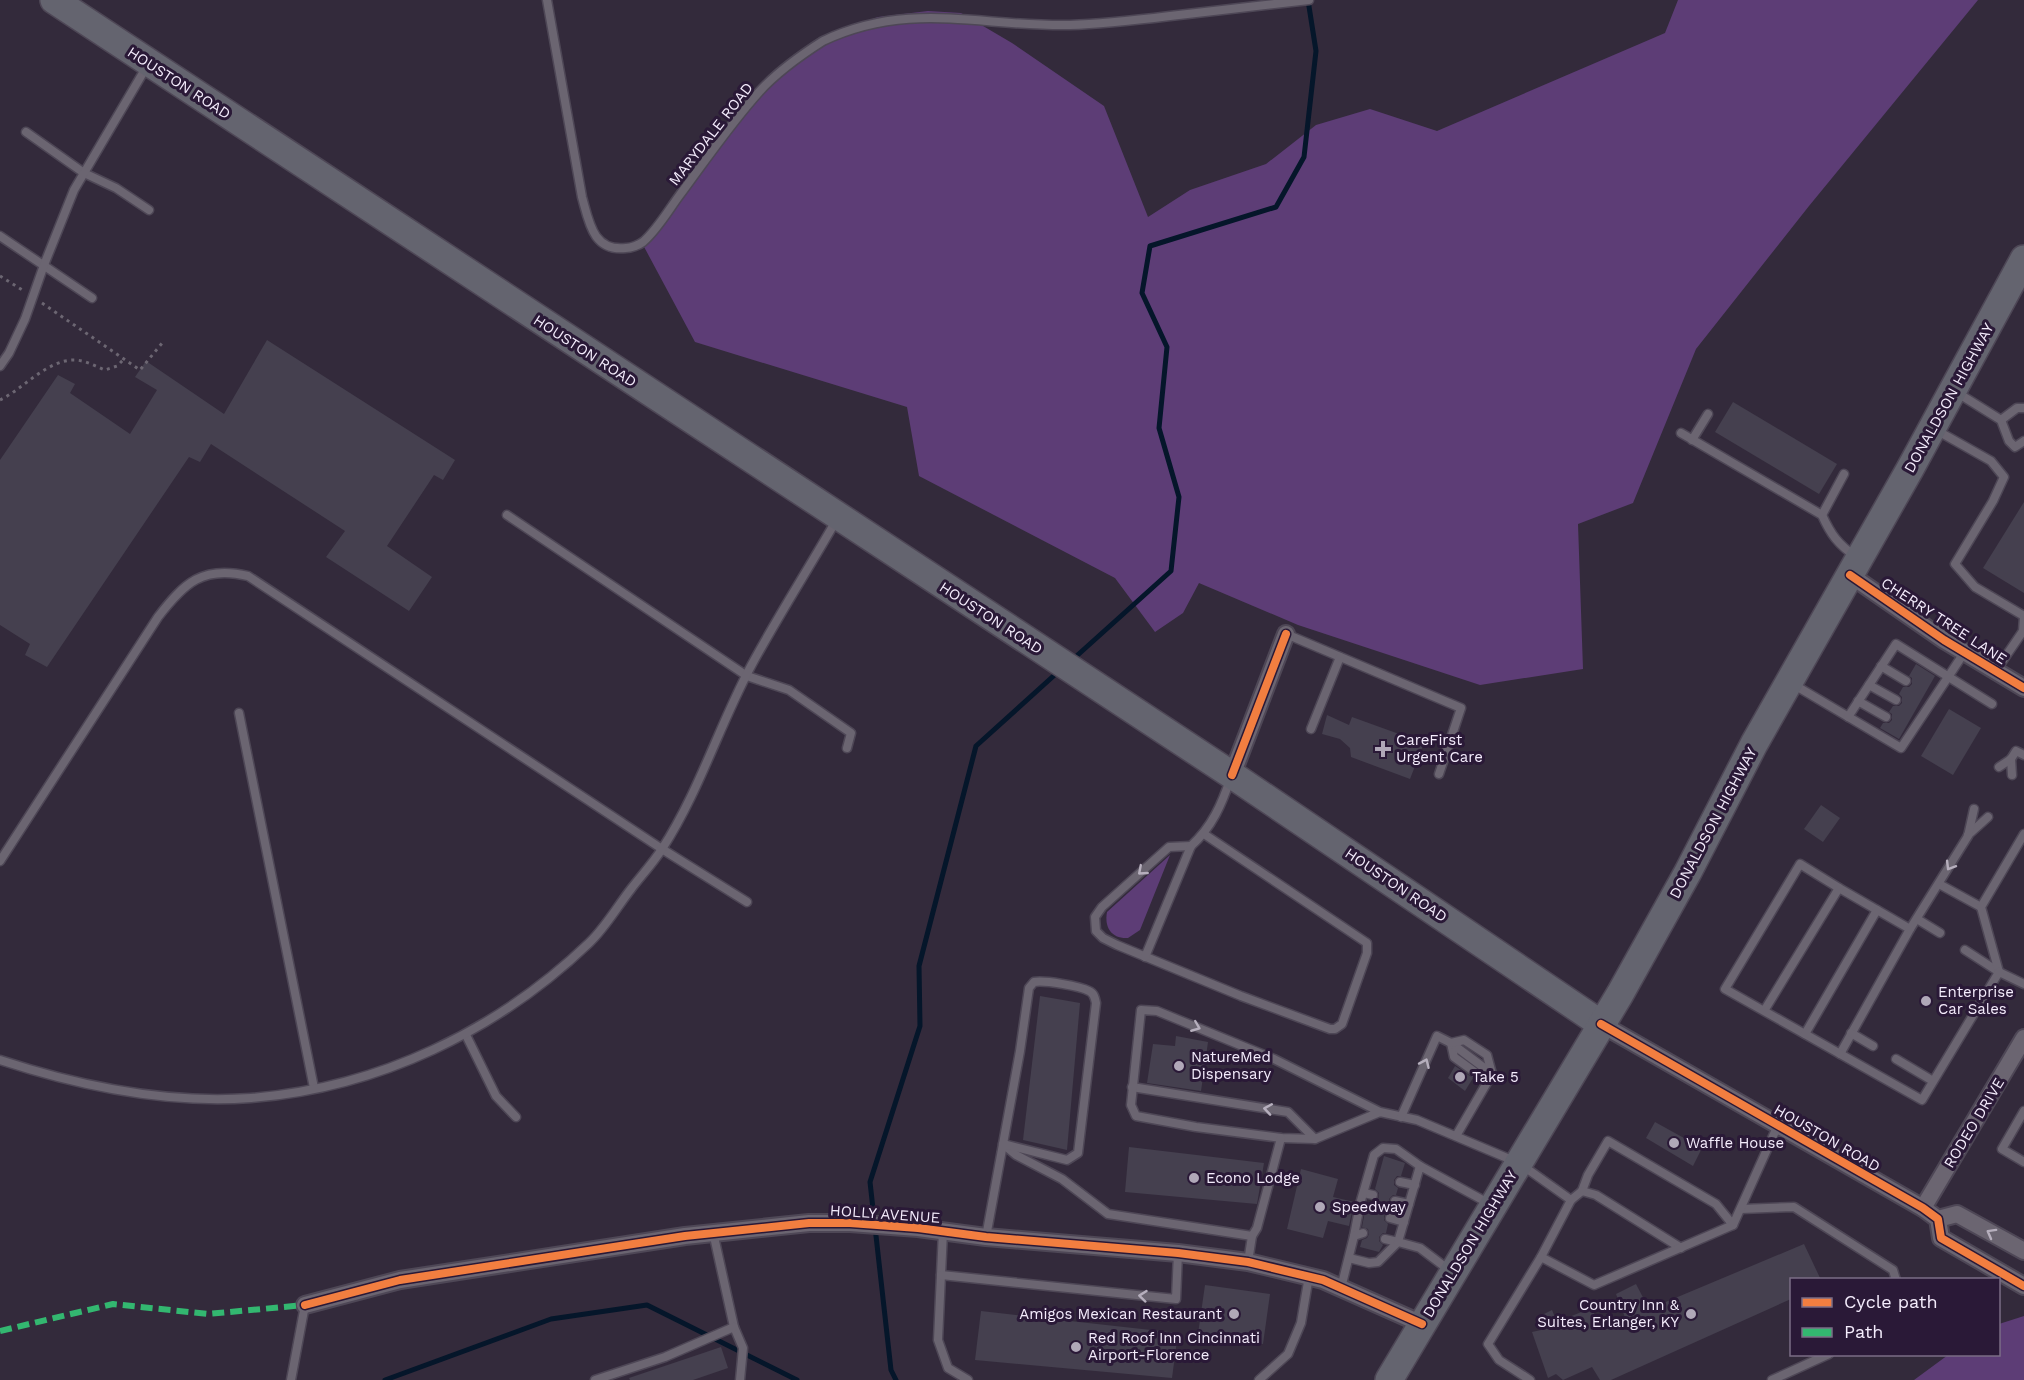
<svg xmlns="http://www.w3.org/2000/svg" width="2024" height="1380" font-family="'Work Sans',sans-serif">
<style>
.green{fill:#5d3d76}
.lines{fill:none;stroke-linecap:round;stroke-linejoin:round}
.stream{stroke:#05162a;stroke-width:5}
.building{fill:#45404f}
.lane-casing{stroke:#4e4756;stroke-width:11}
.street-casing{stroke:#4e4756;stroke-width:20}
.primary-casing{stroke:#4e4756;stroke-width:30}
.path{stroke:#6c6672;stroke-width:3;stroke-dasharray:3 4.5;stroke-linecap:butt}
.lane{stroke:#6b6571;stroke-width:8}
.street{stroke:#6b6571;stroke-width:16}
.primary{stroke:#64646f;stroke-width:27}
.quiet{stroke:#33b770;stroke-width:6;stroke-dasharray:12 6;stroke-linecap:butt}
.cycleway-casing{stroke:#2a1937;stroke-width:11}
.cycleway{stroke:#f27e40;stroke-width:8}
.oneway{stroke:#b6afbd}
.poi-dot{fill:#b0a8b8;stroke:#2a1937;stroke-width:2}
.labels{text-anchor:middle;stroke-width:6;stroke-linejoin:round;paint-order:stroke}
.street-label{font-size:15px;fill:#f4ecfc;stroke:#2a1937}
.poi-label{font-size:15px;fill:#f4ecfc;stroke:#2a1937;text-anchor:start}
</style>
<rect width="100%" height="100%" fill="#332a3b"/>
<g class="green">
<polygon points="1678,0 1978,0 1809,206 1696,349 1633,503 1578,524 1583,669 1480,685 1298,625 1199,583 1183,613 1155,632 1115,578 919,476 907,407 695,342 642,243 760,90 798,58 848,27 878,17 928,11 961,13 1012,43 1104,106 1148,217 1190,190 1266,164 1316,125 1370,109 1437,131 1665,33"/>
<path d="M1170,855l-30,75 -12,8c-16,1 -24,-10 -21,-26z"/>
<polygon points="2024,1316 2024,1380 1914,1380 1948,1355 1998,1354 1999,1324"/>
</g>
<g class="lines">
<g class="stream">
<polyline points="1071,661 1171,571 1179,497 1159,428 1167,347 1142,293 1150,246 1276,207 1304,157 1316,51 1308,0"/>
<polyline points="385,1380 551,1319 647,1305 797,1380"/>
<polyline points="896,1380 891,1370 870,1182 920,1026 919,966 976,746 1059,671"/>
</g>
</g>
<g class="building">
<polygon points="267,340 455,460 443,480 434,475 387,546 432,577 409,611 326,557 345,531 211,444 200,462 189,457 47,667 25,655 30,644 0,625 0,460 58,375 75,384 70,393 130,434 157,390 135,377 146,361 224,414"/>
<polygon points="1733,402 1837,464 1819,494 1715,432"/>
<polygon points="2024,502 2024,593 1983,568"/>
<polygon points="1916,664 1935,676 1899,739 1880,728 1883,723 1889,723 1892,720 1892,714 1889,712 1893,706 1899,706 1902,703 1902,697 1899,694 1903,687 1909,687 1912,684 1912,678 1909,676"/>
<polygon points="1949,709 1981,728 1953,775 1921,756"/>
<polygon points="1327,715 1349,725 1352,717 1424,743 1410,779 1351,757 1350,748 1340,739 1322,734"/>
<polygon points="1821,805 1840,818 1823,842 1804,829"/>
<polygon points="1040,996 1080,1003 1067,1150 1023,1140"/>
<polygon points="1176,1036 1208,1042 1201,1091 1147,1083 1153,1044 1175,1046"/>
<polygon points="1455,1066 1473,1078 1465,1091 1448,1078"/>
<polygon points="1655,1122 1702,1148 1693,1166 1646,1138"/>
<polygon points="1129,1147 1264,1163 1257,1204 1125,1192"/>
<polygon points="1384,1156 1405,1163 1401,1176 1397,1176 1394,1180 1394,1185 1398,1188 1396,1195 1393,1195 1389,1199 1389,1203 1393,1207 1392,1212 1388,1212 1384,1216 1384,1220 1388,1224 1386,1233 1383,1233 1379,1237 1379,1241 1383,1245 1379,1252 1360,1247 1362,1240 1367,1238 1369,1234 1368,1229 1362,1227 1366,1206 1370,1207 1372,1201 1375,1201 1379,1197 1379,1193 1375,1189"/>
<polygon points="1301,1169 1338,1179 1333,1197 1354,1202 1349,1226 1328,1221 1323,1238 1287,1229"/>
<polygon points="1804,1244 1821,1280 1791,1280 1791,1299 1611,1380 1600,1380 1592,1367 1563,1380 1556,1374 1548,1378 1532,1332 1541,1330 1536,1318 1552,1310 1557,1322 1591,1308 1604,1330 1626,1320 1616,1294 1636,1284 1649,1309"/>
<polygon points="1205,1285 1270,1294 1263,1344 1198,1334"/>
<polygon points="981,1311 1178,1333 1172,1378 975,1360"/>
<polygon points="721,1347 728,1368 693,1380 630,1380 629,1378"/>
</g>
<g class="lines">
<defs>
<g id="lane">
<path d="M547,0l35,197c7,25 11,55 44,51 5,0 13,-3 17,-6 14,-12 25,-31 36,-46 26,-35 51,-72 80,-104 18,-20 42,-37 64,-51 87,-41 157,-14 247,-16 34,-1 67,-5 100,-9 46,-5 93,-11 139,-16"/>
<polyline points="26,132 84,173 116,188 149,210"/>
<polyline points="0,236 92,298"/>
<polyline points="0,366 9,353 25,319 44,265 74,190 147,66"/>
<polyline points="1956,392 2001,420 2009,441 2015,447 2024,441"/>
<polyline points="2001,420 2017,408 2024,408"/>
<polyline points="1936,430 1991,461 2004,477 1993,501 1955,564 1975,587 2024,616"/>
<path d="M1681,433l141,82c9,20 16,29 34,42"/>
<polyline points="1692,440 1708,414"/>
<polyline points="507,515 747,676 789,690 851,733 847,748"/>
<polyline points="1822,515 1844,474"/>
<polyline points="1286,634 1461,708 1439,774"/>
<polyline points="1881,666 1906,681"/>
<polyline points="1995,672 2023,631 2024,617"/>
<polyline points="1791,683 1901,748 1964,653"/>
<polyline points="1869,685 1896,700"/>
<polyline points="1858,701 1886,717"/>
<polyline points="239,713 314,1088"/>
<polyline points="1848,717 1896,644 1992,704"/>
<polyline points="1311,729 1340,657"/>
<polyline points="2011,759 2012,775"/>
<polyline points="1999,767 2011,759 2016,751 2024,755"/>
<polyline points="1968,835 1988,817"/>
<polyline points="1191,846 1169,847 1102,907 1095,917 1096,931 1103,938 1117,945 1241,996 1330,1029 1335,1029 1342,1024 1367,953 1367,943 1204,834"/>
<path d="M0,861l158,-244c26,-34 45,-52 90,-41l414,273 85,53"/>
<polyline points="1939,884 1981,907"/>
<polyline points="1839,888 1910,929 1840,1054"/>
<polyline points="1917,919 1940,933"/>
<polyline points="1910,929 1968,836 1974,809"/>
<polyline points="1965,950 1999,972"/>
<path d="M1145,957l46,-111c21,-19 31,-42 40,-69"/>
<polyline points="1999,972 1981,907 2024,834"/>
<polyline points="1764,1011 1839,888 1800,864 1725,989 1922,1100 1999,972 2024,984"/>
<polyline points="1851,1033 1873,1046"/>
<polyline points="1805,1034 1877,910"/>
<polyline points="466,1035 496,1096 516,1117"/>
<polyline points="1451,1043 1454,1057 1476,1073 1492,1074"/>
<polyline points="1451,1043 1491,1073"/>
<polyline points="1896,1059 1933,1081"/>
<path d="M0,1060c79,26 167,44 251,38 127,-10 246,-67 338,-155 16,-15 28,-36 42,-54 10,-13 22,-26 31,-40 37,-57 57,-123 89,-183 27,-50 58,-98 86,-147"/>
<polyline points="1132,1087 1288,1112 1315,1139"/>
<polyline points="2024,1111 2002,1149 2024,1162"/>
<polyline points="1380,1112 1274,1059 1157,1011 1141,1010 1131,1105 1136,1116 1196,1127 1281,1138 1315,1139 1380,1112 1417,1120 1519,1163 1571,1200 1541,1257"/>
<polyline points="1401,1117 1437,1036 1451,1043 1464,1040 1487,1055 1492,1074 1456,1136"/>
<polyline points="1003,1144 1016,1155 1062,1179 1108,1214 1252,1236"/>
<polyline points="1400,1182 1415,1185"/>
<polyline points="1582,1191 1588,1175 1608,1141 1716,1204 1733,1225"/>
<polyline points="1364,1193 1373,1195"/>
<polyline points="1571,1200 1582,1191 1596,1195 1681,1248"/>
<polyline points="1395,1201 1409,1204"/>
<polyline points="1741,1209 1794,1207 1893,1270 1896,1280"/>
<polyline points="1390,1218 1404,1222"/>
<polyline points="943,1231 938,1340 948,1368 968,1380"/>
<polyline points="713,1232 734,1327 743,1348 740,1380"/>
<polyline points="1354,1236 1360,1204 1374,1155 1383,1148 1396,1149 1420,1166"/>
<path d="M986,1237l34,-186 9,-63 5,-6c10,-2 46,4 55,9 5,2 6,7 7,12l-18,150 -11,7 -64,-16"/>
<polyline points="1349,1258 1369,1263 1378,1262 1398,1242 1385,1239"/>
<polyline points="1248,1262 1252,1236 1257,1228 1281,1138"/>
<polyline points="1449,1270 1420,1248 1398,1242 1420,1166 1490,1204"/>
<polyline points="941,1275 1176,1299 1178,1253"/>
<polyline points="1341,1288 1354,1236 1363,1233"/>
<polyline points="291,1380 305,1305"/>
<polyline points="595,1380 665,1357 734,1327"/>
<polyline points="1259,1380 1288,1354 1301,1323 1309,1276"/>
<polyline points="1530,1380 1499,1360 1488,1344 1541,1257 1594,1285 1733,1225 1778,1125"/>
<polyline points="1772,1380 1829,1354"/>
</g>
<g id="street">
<polyline points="1850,575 1944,640 2024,688"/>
<polyline points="1232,775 1286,634"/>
<polyline points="1601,1024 1923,1208 1938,1219 1941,1238 2024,1286"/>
<polyline points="1923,1208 2024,1038"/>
<polyline points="1938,1219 1957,1214 2024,1251"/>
<polyline points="305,1305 400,1280 685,1236 809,1223 850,1223 918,1228 986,1237 1178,1253 1248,1262 1323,1280 1422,1324"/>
</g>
<g id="primary">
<polyline points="54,0 1232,775 1601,1024"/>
<polyline points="1389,1380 1620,994 1688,872 1754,744 1910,469 2024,259"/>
</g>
</defs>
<use href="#lane" class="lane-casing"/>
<use href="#street" class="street-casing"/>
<use href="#primary" class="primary-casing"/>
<g class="path">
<polyline points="0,276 24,291"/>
<polyline points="42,303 140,370 163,342"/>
<path d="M0,400c23,-11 47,-40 74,-40 11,0 21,6 31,10l12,-4 6,-6"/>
</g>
<use href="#lane" class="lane"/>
<use href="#street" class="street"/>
<use href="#primary" class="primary"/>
<polyline class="quiet" points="0,1331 113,1304 208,1314 305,1305"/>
<defs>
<g id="cycleway">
<polyline points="1850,575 1944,640 2024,688"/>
<polyline points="1232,775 1286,634"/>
<polyline points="1601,1024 1923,1208 1938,1219 1941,1238 2024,1286"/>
<polyline points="305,1305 400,1280 685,1236 809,1223 850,1223 918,1228 986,1237 1178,1253 1248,1262 1323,1280 1422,1324"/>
</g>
</defs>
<use href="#cycleway" class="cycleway-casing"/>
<use href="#cycleway" class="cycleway"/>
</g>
<defs><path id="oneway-chevron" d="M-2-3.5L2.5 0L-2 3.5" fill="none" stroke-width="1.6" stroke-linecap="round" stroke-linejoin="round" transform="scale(1.5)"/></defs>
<g class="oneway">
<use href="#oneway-chevron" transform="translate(1950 866) rotate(121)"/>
<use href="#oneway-chevron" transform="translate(1142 871) rotate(139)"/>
<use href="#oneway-chevron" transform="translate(1196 1027) rotate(22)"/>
<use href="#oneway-chevron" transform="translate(1425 1063) rotate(-66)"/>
<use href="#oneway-chevron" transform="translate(1268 1109) rotate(-171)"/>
<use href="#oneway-chevron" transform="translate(1991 1233) rotate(-151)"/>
<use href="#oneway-chevron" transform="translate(1143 1296) rotate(-174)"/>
</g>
<g class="poi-dot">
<path d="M1380 740h6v6h6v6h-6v6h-6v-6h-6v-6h6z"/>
<circle cx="1926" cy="1001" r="6"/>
<circle cx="1179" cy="1066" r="6"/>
<circle cx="1460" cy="1077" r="6"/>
<circle cx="1674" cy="1143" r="6"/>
<circle cx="1194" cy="1178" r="6"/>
<circle cx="1320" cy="1207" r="6"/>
<circle cx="1234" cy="1314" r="6"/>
<circle cx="1691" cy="1314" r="6"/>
<circle cx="1076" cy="1347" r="6"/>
</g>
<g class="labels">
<g class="street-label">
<text transform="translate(179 83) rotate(33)" y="5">HOUSTON ROAD</text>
<text transform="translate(711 134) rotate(-52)" y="5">MARYDALE ROAD</text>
<text transform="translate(585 351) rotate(33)" y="5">HOUSTON ROAD</text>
<text transform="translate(1949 398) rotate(-61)" y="5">DONALDSON HIGHWAY</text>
<text transform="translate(991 618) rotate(33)" y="5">HOUSTON ROAD</text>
<text transform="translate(1944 621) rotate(33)" y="5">CHERRY TREE LANE</text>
<text transform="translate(1713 823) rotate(-62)" y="5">DONALDSON HIGHWAY</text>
<text transform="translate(1396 885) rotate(34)" y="5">HOUSTON ROAD</text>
<text transform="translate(1974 1123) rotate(-59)" y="5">RODEO DRIVE</text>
<text transform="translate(1827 1138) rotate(30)" y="5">HOUSTON ROAD</text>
<text transform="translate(885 1214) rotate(4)" y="5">HOLLY AVENUE</text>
<text transform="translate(1470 1244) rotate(-59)" y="5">DONALDSON HIGHWAY</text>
</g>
<g class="poi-label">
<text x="1396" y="745">CareFirst<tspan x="1396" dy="17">Urgent Care</tspan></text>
<text x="1938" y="997">Enterprise<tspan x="1938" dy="17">Car Sales</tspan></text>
<text x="1191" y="1062">NatureMed<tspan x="1191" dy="17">Dispensary</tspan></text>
<text x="1472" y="1082">Take 5</text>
<text x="1686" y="1148">Waffle House</text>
<text x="1206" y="1183">Econo Lodge</text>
<text x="1332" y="1212">Speedway</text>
<text x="1679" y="1310" text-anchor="end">Country Inn &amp;<tspan x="1679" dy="17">Suites, Erlanger, KY</tspan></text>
<text x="1222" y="1319" text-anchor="end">Amigos Mexican Restaurant</text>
<text x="1088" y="1343">Red Roof Inn Cincinnati<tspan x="1088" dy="17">Airport-Florence</tspan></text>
</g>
</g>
<rect x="1790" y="1278" width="210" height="78" fill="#2a1937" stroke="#7b6d86" stroke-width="1.5"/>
<rect x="1802" y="1298" width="30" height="9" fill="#f27e40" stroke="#7b6d86" stroke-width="1.5"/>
<text x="1844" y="1308" font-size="18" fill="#f4ecfc">Cycle path</text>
<rect x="1802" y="1328" width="30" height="9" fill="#33b770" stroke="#7b6d86" stroke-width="1.5"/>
<text x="1844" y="1338" font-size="18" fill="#f4ecfc">Path</text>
</svg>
